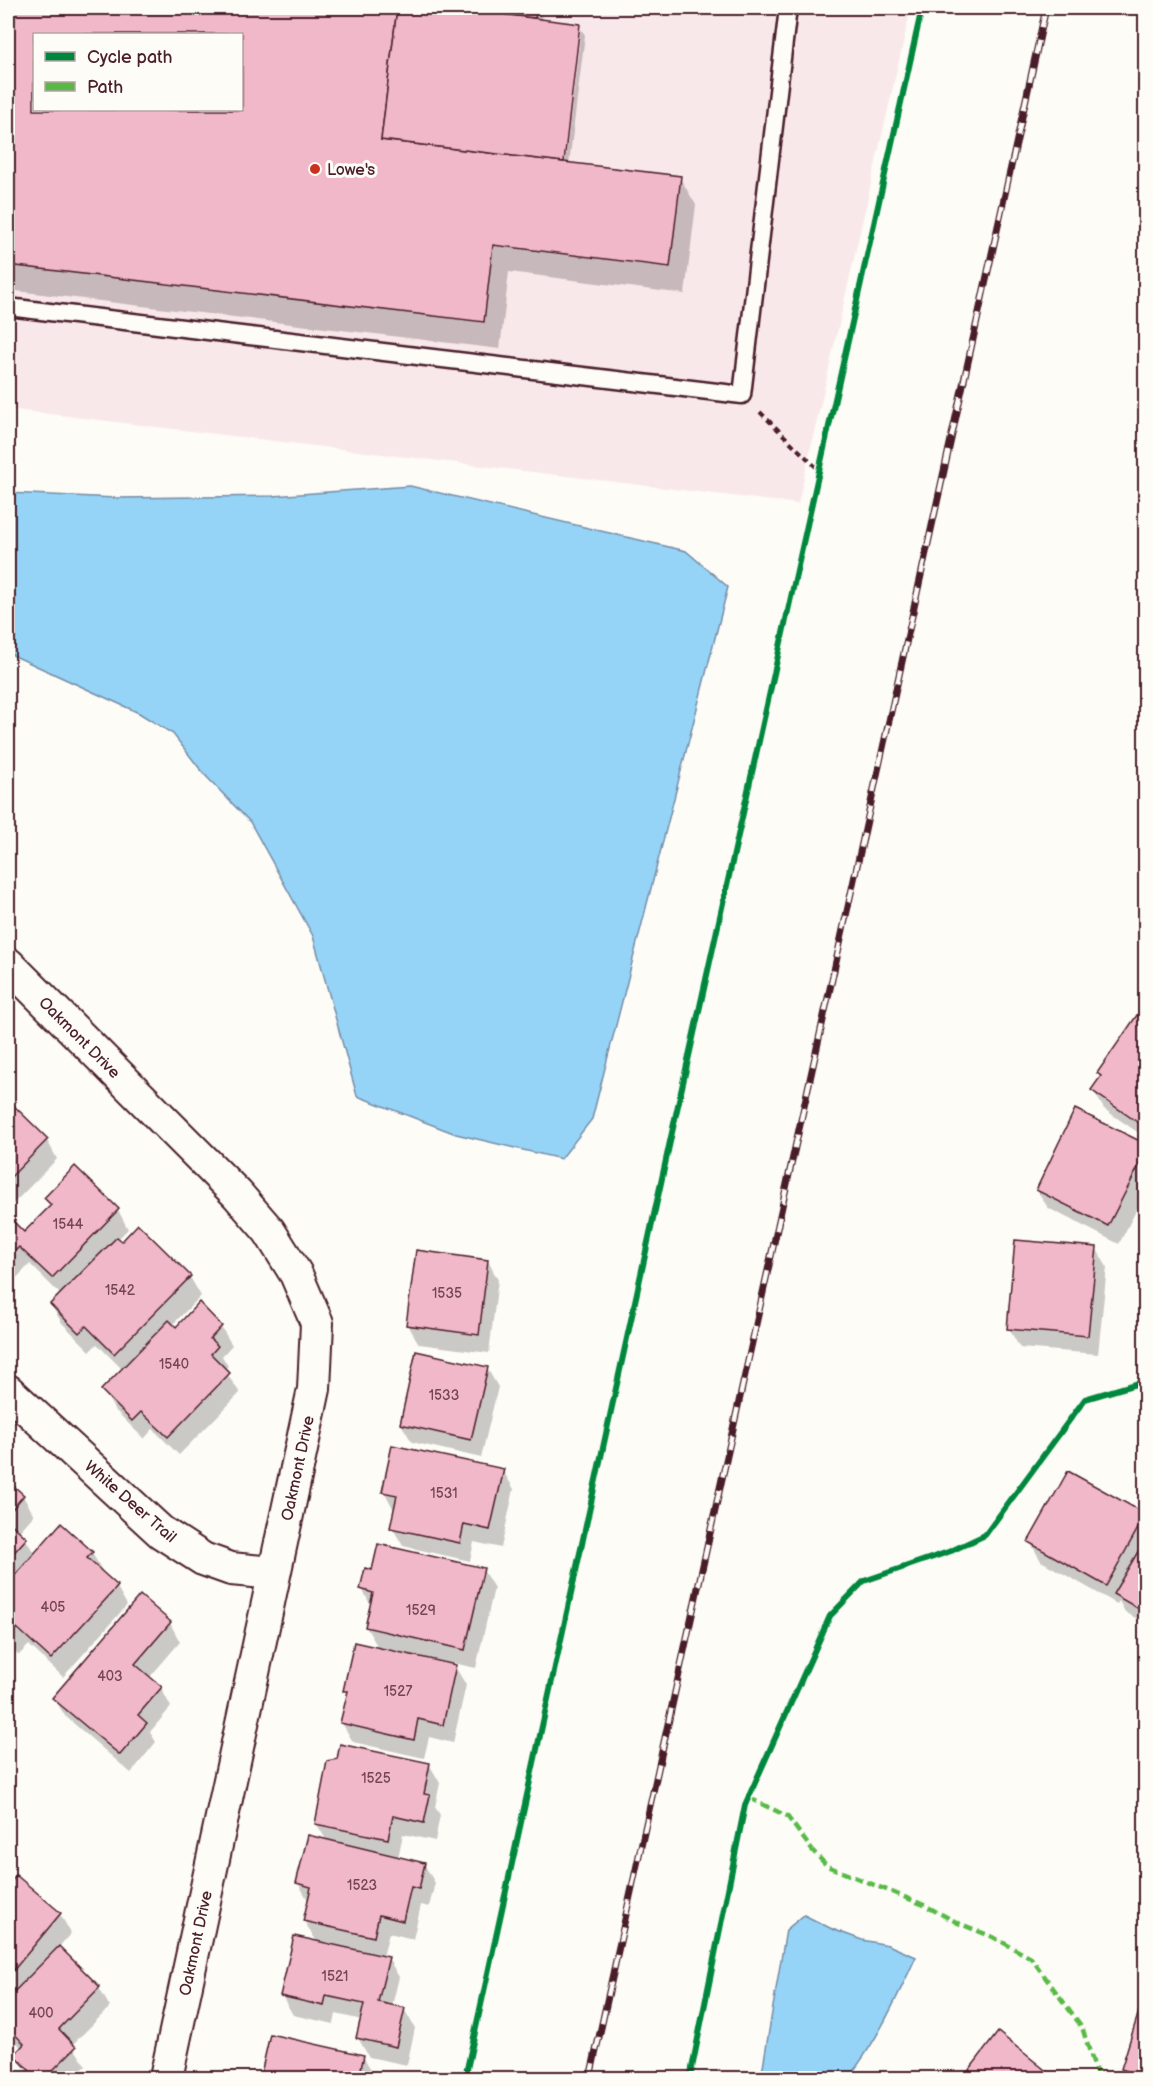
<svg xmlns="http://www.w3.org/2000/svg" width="1153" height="2086" font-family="'Balsamiq Sans',sans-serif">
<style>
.built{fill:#f9e8ea;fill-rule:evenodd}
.water{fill:#95d4f6;stroke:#778ca5;stroke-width:1.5}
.shadow{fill:#0003;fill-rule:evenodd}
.building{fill:#f1b8ca;stroke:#4a1f2b;stroke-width:1.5;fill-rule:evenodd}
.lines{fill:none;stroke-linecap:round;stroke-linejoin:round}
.lane-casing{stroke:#4a1f2b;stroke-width:21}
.street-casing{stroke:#4a1f2b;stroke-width:36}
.path{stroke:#4a1f2b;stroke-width:4;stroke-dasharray:6 4.5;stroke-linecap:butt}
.lane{stroke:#fdfcf7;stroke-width:16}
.street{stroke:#fdfcf7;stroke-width:32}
.rail-casing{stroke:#4a1f2b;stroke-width:7}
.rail{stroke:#fdfcf7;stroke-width:4.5;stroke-dasharray:14;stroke-linecap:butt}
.quiet{stroke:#58b947;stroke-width:4.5;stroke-dasharray:9 4.5;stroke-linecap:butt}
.cycleway-casing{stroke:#fdfcf7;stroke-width:10}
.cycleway{stroke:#00873e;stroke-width:6}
.poi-dot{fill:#c8321e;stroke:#fdfcf7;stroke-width:2}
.labels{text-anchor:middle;stroke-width:6;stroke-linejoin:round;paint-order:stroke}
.number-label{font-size:14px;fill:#744553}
.poi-label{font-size:16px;fill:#4a1f2b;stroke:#fdfcf7;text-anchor:start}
.street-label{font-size:16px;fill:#4a1f2b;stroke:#fdfcf7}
</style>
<rect width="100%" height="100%" fill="#fdfcf7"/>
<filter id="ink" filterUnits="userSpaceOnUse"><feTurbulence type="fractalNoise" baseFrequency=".0167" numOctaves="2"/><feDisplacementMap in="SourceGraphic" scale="12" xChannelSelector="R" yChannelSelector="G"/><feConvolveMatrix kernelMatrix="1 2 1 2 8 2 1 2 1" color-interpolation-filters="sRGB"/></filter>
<g filter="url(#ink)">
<path class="built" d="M8,8h903l-113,496 -790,-95zM34,34h208v76h-208z"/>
<g class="water">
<polygon points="410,486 686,551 728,587 592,1119 561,1159 456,1134 357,1096 313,936 250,822 203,773 173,734 139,713 8,653 8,493 116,498 273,496"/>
<path d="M804,1915l28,14 30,11 26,5 28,12c-20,42 -39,85 -68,121h-87l25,-148z"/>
</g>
<g class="shadow">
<path d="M8,8h534l-1,12 21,144h3l16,-135 4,6 -16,129 111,14 16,27 -11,89 -176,-22 -9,77 -492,-59zM34,34h208v76h-208z"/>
<polygon points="1146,1023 1146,1138 1104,1109 1093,1090 1101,1078 1098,1073"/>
<polygon points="8,1102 47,1140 57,1159 8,1209"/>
<polygon points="1146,1146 1146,1191 1119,1244 1048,1208 1037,1190"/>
<polygon points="46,1198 118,1210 128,1229 118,1239 190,1277 201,1296 172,1325 176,1329 221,1327 232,1345 222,1356 228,1366 224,1370 240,1393 179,1455 153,1429 144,1439 114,1409 103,1390 123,1370 97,1344 90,1351 62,1323 51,1305 61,1295 30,1264 11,1284 8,1280 8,1218 24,1234 51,1207"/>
<polygon points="1096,1248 1107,1267 1098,1354 1020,1348 1009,1329"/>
<polygon points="488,1261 498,1280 489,1353 419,1344 408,1325"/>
<polygon points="487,1368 498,1387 481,1458 412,1442 401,1424"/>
<polygon points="503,1471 514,1489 501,1548 474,1542 470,1561 403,1546 392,1527 394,1510 384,1491"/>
<polygon points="1069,1473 1145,1516 1146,1624 1125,1612 1119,1601 1117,1604 1041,1561 1030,1542"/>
<polygon points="8,1483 23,1496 34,1515 18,1533 26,1539 35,1555 92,1553 103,1572 101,1573 117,1587 127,1605 63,1677 29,1645 19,1655 8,1645"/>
<polygon points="483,1570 494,1588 476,1668 453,1663 466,1685 453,1743 429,1737 424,1758 353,1742 342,1723 348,1696 345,1690 379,1649 366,1627 371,1606 362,1589"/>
<polygon points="170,1623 180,1642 149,1678 161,1688 171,1707 150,1732 156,1742 131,1773 65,1716 54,1698"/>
<polygon points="429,1764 440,1783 435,1807 440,1815 435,1841 403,1834 398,1858 424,1864 435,1883 429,1907 421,1905 413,1939 389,1933 383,1957 388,1958 399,1977 392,2006 404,2009 415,2028 407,2065 369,2057 358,2038 362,2020 336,2014 334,2024 293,2015 282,1996 317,1942 304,1921 309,1902 298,1883 327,1841 316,1823"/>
<polygon points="17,1877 60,1914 71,1933 58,1948 99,1988 110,2007 72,2045 86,2066 73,2078 31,2078 16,2055 22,2048 8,2034 8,1887"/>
<polygon points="1146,1994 1146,2078 1128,2078 1123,2069"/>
<polygon points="998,2034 1053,2078 965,2078"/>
<polygon points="271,2035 363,2056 374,2075 373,2078 261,2078"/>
</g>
<g class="building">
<path d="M8,8h389l-16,132 300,36 -11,91 -177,-22 -9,77 -476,-57zM34,34h208v76h-208z"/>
<polygon points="397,8 455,8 580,24 564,162 381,140"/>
<polygon points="455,8 537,8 535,18"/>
<polygon points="1137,1015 1146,1021 1146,1122 1143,1126 1091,1090 1101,1076 1097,1073"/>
<polygon points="8,1100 48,1139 8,1180"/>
<polygon points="1075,1109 1146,1144 1146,1152 1108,1226 1036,1190"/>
<polygon points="75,1166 119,1209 52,1278 19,1247 8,1258 8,1216 24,1232 51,1205 44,1198"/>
<polygon points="138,1224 191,1276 114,1354 86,1326 79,1333 50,1304 117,1237 122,1241"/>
<polygon points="1015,1240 1097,1247 1088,1336 1007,1329"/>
<polygon points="416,1250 488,1260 479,1335 406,1325"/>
<polygon points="199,1302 222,1326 210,1339 218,1346 211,1354 230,1373 168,1437 141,1412 132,1421 101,1390 169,1320 176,1327"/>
<polygon points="416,1351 488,1367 471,1440 400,1424"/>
<polygon points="392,1445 504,1469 490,1530 464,1524 460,1543 390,1528 397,1495 382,1492"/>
<polygon points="1068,1471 1146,1514 1106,1586 1028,1542"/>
<polygon points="8,1481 24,1495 8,1514"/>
<polygon points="8,1521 27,1538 8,1559"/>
<polygon points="61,1523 93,1552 87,1558 118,1586 51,1659 17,1628 8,1638 8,1583"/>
<polygon points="1146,1538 1146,1613 1113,1594"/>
<polygon points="378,1544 484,1568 465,1650 365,1627 373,1593 360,1589 365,1568 372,1570"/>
<polygon points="140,1595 171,1622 135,1664 162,1687 138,1715 147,1723 120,1755 52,1698"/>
<polygon points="354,1642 456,1665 443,1725 418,1719 414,1740 340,1723 348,1691 343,1691"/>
<polygon points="340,1744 430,1763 424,1794 430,1795 424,1823 393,1816 388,1839 315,1824 327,1761 337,1759"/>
<polygon points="308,1835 425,1863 419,1889 411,1887 403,1921 379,1915 374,1937 303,1921 311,1887 296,1883"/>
<polygon points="16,1875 61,1913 8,1977 8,1885"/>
<polygon points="294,1936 389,1957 378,2002 405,2008 396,2047 356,2038 364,2004 326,1996 324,2006 280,1996"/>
<polygon points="59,1946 100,1987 59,2029 76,2047 45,2078 37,2078 14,2055 24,2044 8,2027 8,1998"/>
<polygon points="1146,1989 1146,2077 1121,2069"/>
<polygon points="998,2032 1055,2078 963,2078"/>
<polygon points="270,2034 364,2055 359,2078 260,2078"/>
</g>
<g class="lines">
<defs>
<polyline id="lane" points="8,307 742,395 788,8"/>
<g id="street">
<polyline points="8,964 237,1194 269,1231 296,1274 317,1323 314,1389 166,2078"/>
<polyline points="8,1391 161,1532 203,1559 231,1569 274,1573"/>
</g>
</defs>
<use href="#lane" class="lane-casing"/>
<use href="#street" class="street-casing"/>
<polyline class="path" points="760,412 821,472"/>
<use href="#lane" class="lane"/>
<use href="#street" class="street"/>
<defs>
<polyline id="rail" points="590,2078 1046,8"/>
</defs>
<use href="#rail" class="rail-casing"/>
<use href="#rail" class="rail"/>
<polyline class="quiet" points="749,1798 787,1816 812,1850 827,1866 924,1905 958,1923 993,1937 1031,1958 1082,2027 1098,2078"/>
<defs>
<g id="cycleway">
<path d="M465,2078c147,-691 306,-1380 457,-2070"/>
<polyline points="690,2078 745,1805 830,1616 864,1581 951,1551 985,1535 1085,1399 1146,1381"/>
</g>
</defs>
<use href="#cycleway" class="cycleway-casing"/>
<use href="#cycleway" class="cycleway"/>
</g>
</g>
<circle class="poi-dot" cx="315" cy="169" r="6"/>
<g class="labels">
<g class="number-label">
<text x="68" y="1229">1544</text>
<text x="120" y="1295">1542</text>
<text x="447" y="1298">1535</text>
<text x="174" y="1369">1540</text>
<text x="444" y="1400">1533</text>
<text x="444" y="1498">1531</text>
<text x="53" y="1612">405</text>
<text x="421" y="1615">1529</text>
<text x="110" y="1681">403</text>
<text x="398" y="1696">1527</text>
<text x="376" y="1783">1525</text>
<text x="362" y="1890">1523</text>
<text x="335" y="1981">1521</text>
<text x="41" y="2018">400</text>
</g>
<g class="poi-label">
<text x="327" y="175">Lowe's</text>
</g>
<g class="street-label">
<text transform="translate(80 1037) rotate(45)" y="6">Oakmont Drive</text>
<text transform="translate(297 1468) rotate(-78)" y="6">Oakmont Drive</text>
<text transform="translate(131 1501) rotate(41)" y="6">White Deer Trail</text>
<text transform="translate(195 1943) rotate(-78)" y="6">Oakmont Drive</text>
</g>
</g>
<rect width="1153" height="2086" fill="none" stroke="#fdfcf7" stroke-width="30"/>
<rect x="15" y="15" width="1123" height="2056" fill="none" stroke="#4a1f2b" stroke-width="2" filter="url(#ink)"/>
<rect x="33" y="33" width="210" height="78" fill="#fdfcf7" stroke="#b5a4a5" stroke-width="1.5"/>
<rect x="45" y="52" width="30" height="9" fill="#00873e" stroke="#b5a4a5" stroke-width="1.5"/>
<text x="87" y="63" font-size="18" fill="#4a1f2b">Cycle path</text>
<rect x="45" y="82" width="30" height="9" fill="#58b947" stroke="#b5a4a5" stroke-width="1.5"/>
<text x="87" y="93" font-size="18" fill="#4a1f2b">Path</text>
</svg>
